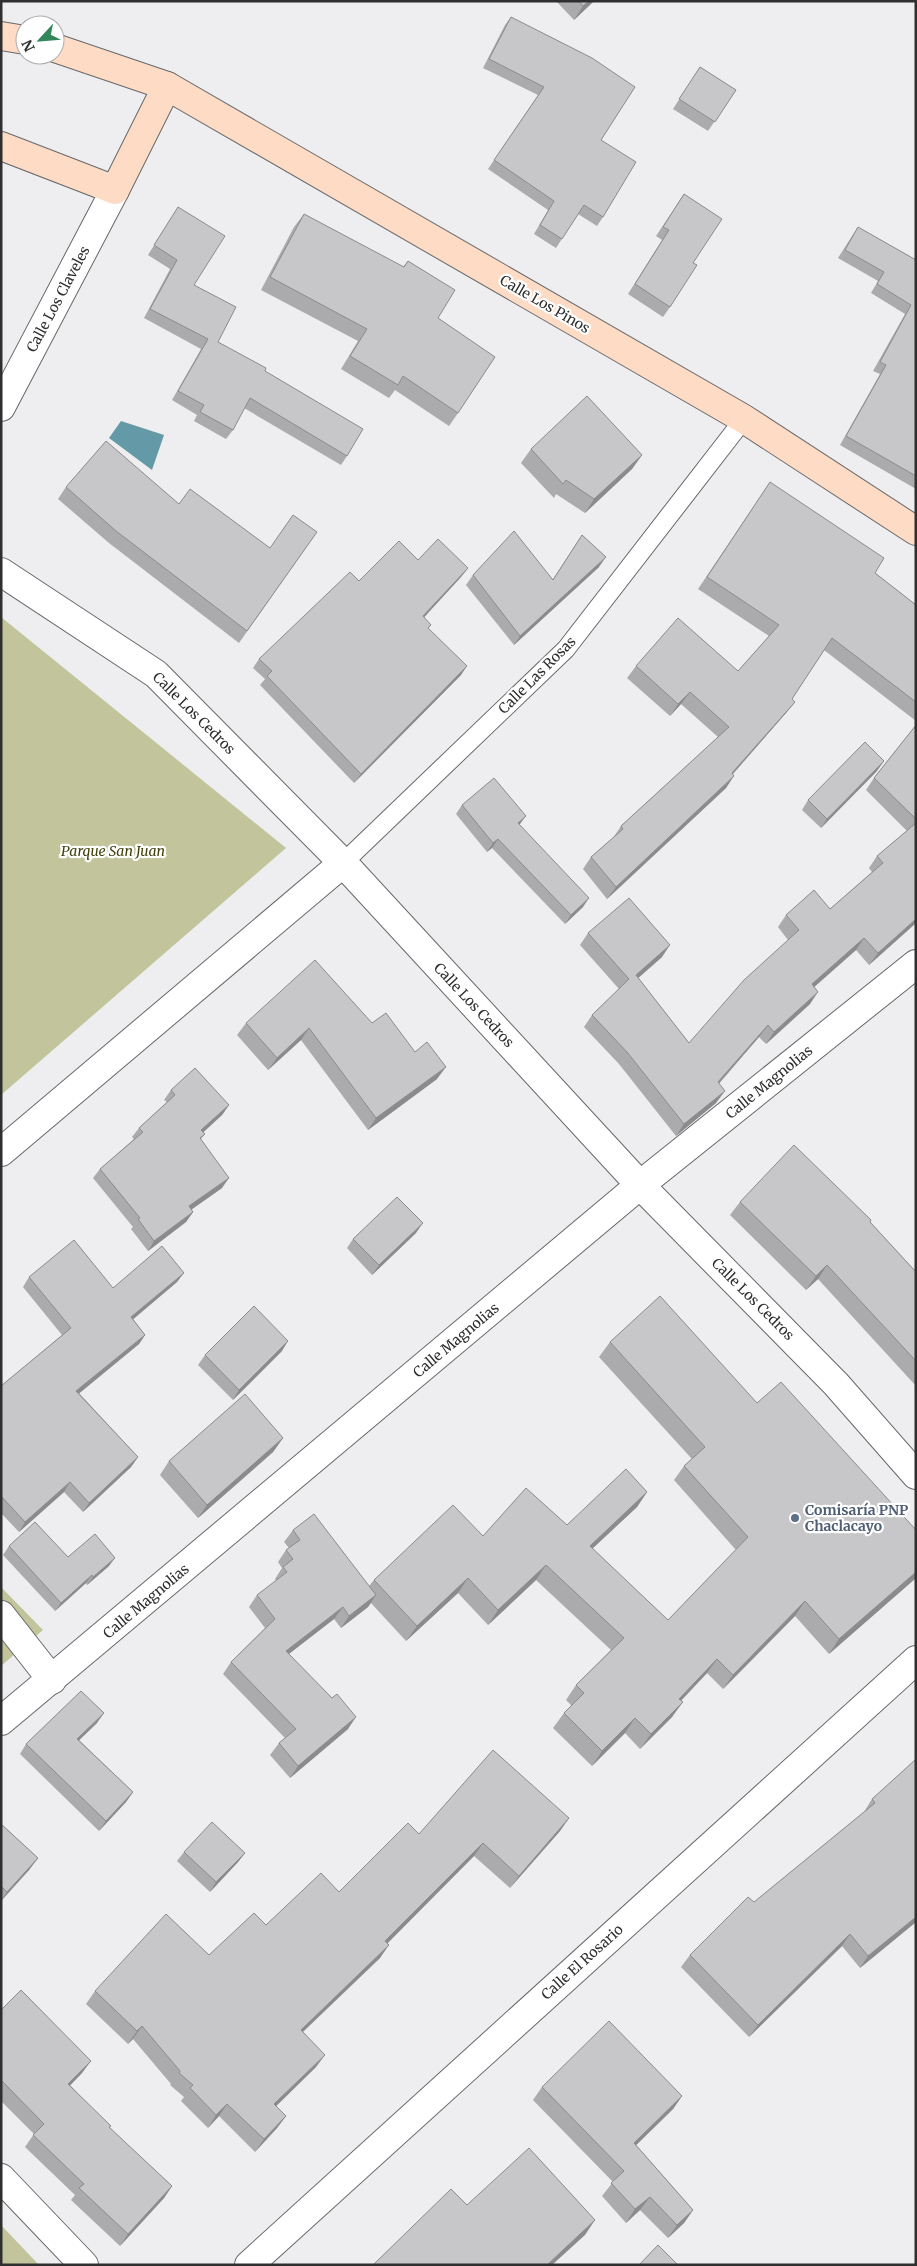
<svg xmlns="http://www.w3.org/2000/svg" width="917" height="2266" font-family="Merriweather,serif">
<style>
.green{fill:#c2c59b}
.water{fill:#649aa7}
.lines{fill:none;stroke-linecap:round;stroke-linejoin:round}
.lane-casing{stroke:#68686a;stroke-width:20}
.street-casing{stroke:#68686a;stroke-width:30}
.secondary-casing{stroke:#68686a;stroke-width:30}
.lane{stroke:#fff;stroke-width:18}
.street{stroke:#fff;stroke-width:28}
.secondary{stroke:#fddbc5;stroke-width:28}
.wall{fill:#ababad}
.shaded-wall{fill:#8b8b8d}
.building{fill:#c7c7c9;stroke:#8b8b8d}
.service-dot{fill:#5c6f8a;stroke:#fff;stroke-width:2}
.labels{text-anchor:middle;stroke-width:4.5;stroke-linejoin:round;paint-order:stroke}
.street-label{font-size:14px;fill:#2f2f30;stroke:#fff}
.park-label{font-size:14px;font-style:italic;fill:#3f400b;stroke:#fff}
.service-label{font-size:14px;font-weight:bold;fill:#4e5e75;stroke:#fff;text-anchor:start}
</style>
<rect width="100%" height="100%" fill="#eeeef0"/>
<g class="green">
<polygon points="1,617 286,848 1,1095"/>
<polygon points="1,1587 43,1630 1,1666"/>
<polygon points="1,2225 39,2265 1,2265"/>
</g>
<polygon class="water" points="121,421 164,435 152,470 109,438"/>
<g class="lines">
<defs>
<polyline id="lane" points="343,863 566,649 744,419"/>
<g id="street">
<polyline points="1,407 115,190"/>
<polyline points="1,572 156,674 343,863 640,1185 836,1384 916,1475"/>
<polyline points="1,1152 343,863"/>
<polyline points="1,1615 52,1680"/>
<polyline points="1,1721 640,1185 916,964"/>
<polyline points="1,2178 84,2265"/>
<polyline points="249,2265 916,1660"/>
</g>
<g id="secondary">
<polyline points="1,36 25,40"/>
<polyline points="55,48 167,86 744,419 916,531"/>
<polyline points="1,146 115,190 167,86"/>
</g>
</defs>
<use href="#lane" class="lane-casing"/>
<use href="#street" class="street-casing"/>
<use href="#secondary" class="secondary-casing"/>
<use href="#lane" class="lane"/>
<use href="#street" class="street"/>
<use href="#secondary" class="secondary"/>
</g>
<g class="wall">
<polygon points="556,1 594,1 574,20"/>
<polygon points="511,17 601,140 603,217 597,226 578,214 556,248 534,234 548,210 488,169 538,95 483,68 505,25"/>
<polygon points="700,67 736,90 708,131 673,109"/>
<polygon points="684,194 693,263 670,307 663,317 628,294 662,240 656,236"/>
<polygon points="178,207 194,285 218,342 265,371 347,456 341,465 244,408 233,430 226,439 194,421 197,415 172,400 201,349 144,318 170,269 148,255"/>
<polygon points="304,214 403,267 408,261 438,318 458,413 449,426 395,390 389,398 341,369 358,341 261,290 294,227"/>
<polygon points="858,227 916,260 916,489 840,445 880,374 873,371 905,314 871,293 878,281 838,258 852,236"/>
<polygon points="531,449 642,455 632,469 585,513 556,494 554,498 521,463"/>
<polygon points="770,482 875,573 916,605 916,721 824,650 792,699 795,702 786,713 733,774 726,788 607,899 583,869 591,857 613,838 621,826 718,737 681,704 670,716 627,678 636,666 738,671 769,636 698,589"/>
<polygon points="66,487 179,504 270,548 317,532 239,643 109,543 58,499"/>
<polygon points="582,535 599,567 514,645 466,585 473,575 553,579"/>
<polygon points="418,560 468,568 461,577 424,617 429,629 461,675 354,783 260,685 265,679 253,668 259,659 359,581"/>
<polygon points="916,725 916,923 869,965 856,950 814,987 810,1004 766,1044 759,1037 719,1084 716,1103 676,1136 619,1064 584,1027 592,1015 619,989 580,945 588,933 662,957 638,978 689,1043 788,940 778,927 786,915 830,909 872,872 869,868 877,856 907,831 866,790 874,778"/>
<polygon points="877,771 821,828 802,810 808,800"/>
<polygon points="462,805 519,825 583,907 565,924 492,848 487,852 456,814"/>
<polygon points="246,1023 372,1023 415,1052 437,1079 368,1130 301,1040 268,1070 237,1035"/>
<polygon points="171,1090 229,1105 222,1115 203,1132 205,1134 201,1139 222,1188 191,1210 193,1212 186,1222 148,1251 131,1229 133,1227 93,1178 100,1169 134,1139 132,1137 139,1128 167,1102 164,1100"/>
<polygon points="740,1202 870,1222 916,1272 916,1386 818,1279 806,1290 730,1215"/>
<polygon points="416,1233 372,1275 347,1248 353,1239"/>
<polygon points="29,1277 113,1288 177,1282 133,1319 145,1335 139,1344 79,1393 138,1457 131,1467 83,1512 64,1492 19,1532 1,1513 1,1386 62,1335 23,1287"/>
<polygon points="610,1342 916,1578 829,1654 795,1616 723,1689 707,1673 681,1701 672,1717 640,1749 625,1733 592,1766 553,1728 564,1713 572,1706 566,1700 576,1685 611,1650 536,1580 488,1625 458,1593 406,1641 371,1603 368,1607 341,1628 334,1619 289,1654 348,1729 290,1778 270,1755 279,1743 285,1738 223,1674 231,1662 265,1628 249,1607 257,1595 276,1581 275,1579 282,1568 278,1562 286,1550 289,1548 284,1542 293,1530 369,1586 374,1580 483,1536 567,1525 647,1492 637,1507 592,1549 668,1620 736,1550 674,1480 684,1466 692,1459 599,1357"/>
<polygon points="282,1351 233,1400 198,1365 205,1355"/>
<polygon points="283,1438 273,1452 198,1518 160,1475 169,1461"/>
<polygon points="9,1546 68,1557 109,1566 87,1585 86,1583 55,1611 3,1555"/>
<polygon points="97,1723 79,1740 133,1792 126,1802 99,1831 20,1754 26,1744"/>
<polygon points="916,1761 916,1922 860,1968 842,1946 749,2037 681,1967 690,1955 864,1812 872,1799"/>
<polygon points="569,1818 560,1831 510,1888 474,1856 387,1943 380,1958 303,2032 316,2067 276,2106 286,2116 277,2128 255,2152 219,2116 208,2128 181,2101 184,2097 170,2085 171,2084 133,2039 128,2044 86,2004 95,1991 209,1955 266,1925 339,1892 419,1834"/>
<polygon points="1,1824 38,1858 29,1870 1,1901"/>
<polygon points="184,1852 245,1853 238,1862 210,1892 177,1861"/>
<polygon points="1,2010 82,2073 70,2085 109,2128 172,2186 164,2198 120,2246 71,2200 75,2195 25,2147 34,2134 1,2101"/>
<polygon points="542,2087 682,2096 673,2109 636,2145 693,2210 684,2223 668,2238 640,2210 626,2223 602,2196 613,2182 533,2100"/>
</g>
<g class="shaded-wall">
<polygon points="589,1 594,1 574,20 583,6"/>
<polygon points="642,455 632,469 585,513 594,499"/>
<polygon points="606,557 599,567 514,645 520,636"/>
<polygon points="468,568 461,577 417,625 423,616"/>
<polygon points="467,666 461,675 354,783 361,774"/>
<polygon points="690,692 681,704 670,716 678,704"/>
<polygon points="795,702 786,713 723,785 732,773"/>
<polygon points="884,761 877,771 821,828 827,819"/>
<polygon points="734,776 726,788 607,899 616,887"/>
<polygon points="526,816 520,824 512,831 518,823"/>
<polygon points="498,839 492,848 487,852 493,843"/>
<polygon points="589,898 583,907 565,924 571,915"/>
<polygon points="916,919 916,923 869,965 878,953"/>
<polygon points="864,938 856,950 804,996 812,984"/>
<polygon points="670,945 662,957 628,987 636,975"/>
<polygon points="818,992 810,1004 766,1044 774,1032"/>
<polygon points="768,1025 759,1037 709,1094 718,1082"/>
<polygon points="309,1028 301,1040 268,1070 277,1058"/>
<polygon points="446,1067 437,1079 368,1130 376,1118"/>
<polygon points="725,1091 716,1103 676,1136 684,1124"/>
<polygon points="229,1105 222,1115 195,1140 201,1130"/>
<polygon points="229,1178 222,1188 182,1216 189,1206"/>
<polygon points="193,1212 186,1222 148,1251 154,1241"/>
<polygon points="423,1223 416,1233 372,1275 379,1265"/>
<polygon points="827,1265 818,1279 806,1290 816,1276"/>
<polygon points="184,1273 177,1282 124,1327 131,1317"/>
<polygon points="145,1335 139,1344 70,1401 76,1391"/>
<polygon points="288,1341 282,1351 233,1400 239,1390"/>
<polygon points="283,1438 273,1452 198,1518 207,1505"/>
<polygon points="138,1457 131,1467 83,1512 89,1503"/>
<polygon points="70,1482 64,1492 19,1532 25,1522"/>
<polygon points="647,1492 637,1507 579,1561 590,1546"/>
<polygon points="115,1558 109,1566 87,1585 93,1577"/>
<polygon points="546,1565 536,1580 488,1625 498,1610"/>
<polygon points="916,1572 916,1578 829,1654 839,1639"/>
<polygon points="92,1575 86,1583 55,1611 61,1603"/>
<polygon points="468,1578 458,1593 406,1641 417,1626"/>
<polygon points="376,1595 368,1607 341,1628 349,1616"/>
<polygon points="805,1601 795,1616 723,1689 733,1675"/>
<polygon points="343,1607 334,1619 277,1663 286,1651"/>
<polygon points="717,1659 707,1673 669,1713 679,1699"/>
<polygon points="683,1702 672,1717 640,1749 651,1734"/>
<polygon points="104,1713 97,1723 71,1748 77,1739"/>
<polygon points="356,1717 348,1729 290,1778 298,1766"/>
<polygon points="635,1718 625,1733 592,1766 602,1751"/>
<polygon points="133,1792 126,1802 99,1831 106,1821"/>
<polygon points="569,1818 560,1831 510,1888 519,1876"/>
<polygon points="483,1843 474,1856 377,1954 385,1941"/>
<polygon points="245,1853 238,1862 210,1892 216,1882"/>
<polygon points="38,1858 29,1870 1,1901 7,1892"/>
<polygon points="916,1917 916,1922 860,1968 868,1956"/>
<polygon points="850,1934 842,1946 749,2037 758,2025"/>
<polygon points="389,1945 380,1958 292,2042 301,2030"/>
<polygon points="142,2026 133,2039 128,2044 137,2031"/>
<polygon points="325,2055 316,2067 265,2117 274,2104"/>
<polygon points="91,2061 82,2073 60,2096 68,2084"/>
<polygon points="682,2096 673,2109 625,2156 634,2143"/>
<polygon points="227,2104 219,2116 208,2128 216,2115"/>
<polygon points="286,2116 277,2128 255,2152 264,2139"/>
<polygon points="172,2186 164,2198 120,2246 128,2234"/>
<polygon points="650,2197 640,2210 626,2223 635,2209"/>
<polygon points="693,2210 684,2223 668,2238 677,2225"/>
<polygon points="595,2220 585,2235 552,2265 547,2265"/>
</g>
<g class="building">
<polygon points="579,1 589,1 583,6"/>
<polygon points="511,17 592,58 635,87 601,140 636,162 603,217 584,205 562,239 540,225 554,201 494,160 544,87 489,59"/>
<polygon points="700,67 736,90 715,122 679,99"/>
<polygon points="684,194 722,219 693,263 697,265 670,307 635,284 669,230 663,227"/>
<polygon points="178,207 225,236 194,285 236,307 218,342 266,368 265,371 363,429 347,456 250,398 233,430 200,412 204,405 178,391 208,339 150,309 177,260 154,245"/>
<polygon points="304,214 404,267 408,261 455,290 438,318 495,357 458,413 403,376 398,385 350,356 367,329 270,277"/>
<polygon points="858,227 916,260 916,476 846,436 886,365 880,362 911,305 877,284 884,272 845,250"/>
<polygon points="587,396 642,455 594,499 566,480 563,484 531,449"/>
<polygon points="106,441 179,504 190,489 270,548 293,515 317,532 247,631 116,531 66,487"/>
<polygon points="770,482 884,558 875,573 916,605 916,702 832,638 792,699 795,702 732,773 734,776 616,887 591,857 623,829 621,826 729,727 690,692 678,704 636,666 678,618 738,671 779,625 707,577"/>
<polygon points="514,531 553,580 582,535 606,557 520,636 473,575"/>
<polygon points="438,539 468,568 423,616 431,625 428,628 467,666 361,774 267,676 272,671 259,659 350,572 359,581 399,541 418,560"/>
<polygon points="916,725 916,819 874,778"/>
<polygon points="865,742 884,761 827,819 808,800"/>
<polygon points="494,778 526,816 518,823 589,898 571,915 498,839 493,843 462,805"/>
<polygon points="916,823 916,919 878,953 864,938 812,984 818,992 774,1032 768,1025 718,1082 725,1091 684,1124 627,1052 592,1015 629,979 588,933 629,898 670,945 636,975 689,1043 744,980 799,930 786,915 814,890 830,909 883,863 877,856"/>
<polygon points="315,960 372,1023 386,1013 415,1052 427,1042 446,1067 376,1118 309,1028 277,1058 246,1023"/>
<polygon points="195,1068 229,1105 201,1130 205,1134 200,1138 229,1178 189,1206 193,1212 154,1241 138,1219 140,1218 100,1169 143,1132 139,1128 175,1095 171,1090"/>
<polygon points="794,1145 871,1220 870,1222 916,1272 916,1361 827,1265 816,1276 740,1202"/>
<polygon points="397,1197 423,1223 379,1265 353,1239"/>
<polygon points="74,1240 113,1288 162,1246 184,1273 131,1317 145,1335 76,1391 138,1457 89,1503 70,1482 25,1522 1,1496 1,1386 71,1328 29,1277"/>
<polygon points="660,1296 757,1403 781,1382 916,1530 916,1572 839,1639 805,1601 733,1675 717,1659 679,1699 683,1702 651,1734 635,1718 602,1751 564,1713 584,1693 576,1685 624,1638 546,1565 498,1610 468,1578 417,1626 374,1580 453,1505 483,1536 526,1488 567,1525 626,1469 647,1492 590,1546 668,1620 748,1537 684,1466 705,1447 610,1342"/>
<polygon points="254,1306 288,1341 239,1390 205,1355"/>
<polygon points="245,1394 283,1438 207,1505 169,1461"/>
<polygon points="314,1514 376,1595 349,1616 343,1607 286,1651 332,1698 337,1694 356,1717 298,1766 279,1743 296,1729 231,1662 275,1619 257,1595 287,1572 283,1567 293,1559 286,1550 300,1540 293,1530"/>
<polygon points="35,1522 68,1557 95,1534 115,1558 93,1577 92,1575 61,1603 9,1546"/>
<polygon points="81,1691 104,1713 77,1739 133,1792 106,1821 26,1744"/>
<polygon points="493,1750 569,1818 519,1876 483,1843 385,1941 389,1945 301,2030 325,2055 274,2104 286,2116 264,2139 227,2104 216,2115 190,2088 193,2085 179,2073 180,2071 142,2026 137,2031 95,1991 166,1914 209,1955 254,1913 266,1925 321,1873 339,1892 408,1823 419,1834"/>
<polygon points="915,1760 916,1761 916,1917 868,1956 850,1934 758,2025 690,1955 748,1897 754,1902 875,1803 872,1799"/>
<polygon points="212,1822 245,1853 216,1882 184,1852"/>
<polygon points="1,1824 38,1858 7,1892 1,1886"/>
<polygon points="21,1990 91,2061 68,2084 111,2126 109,2127 172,2186 128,2234 79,2188 84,2184 33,2135 44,2124 1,2080 1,2010"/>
<polygon points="609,2021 682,2096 634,2143 693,2210 677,2225 650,2197 635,2209 611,2183 624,2171 542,2087"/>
<polygon points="529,2148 595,2220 547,2265 373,2265 451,2189 467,2205"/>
<polygon points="658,2245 678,2265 639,2265"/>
</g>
<circle class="service-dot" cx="795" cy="1518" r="5"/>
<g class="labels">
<g class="street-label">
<text transform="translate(58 299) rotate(-62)" y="5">Calle Los Claveles</text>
<text transform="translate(545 304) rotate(30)" y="5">Calle Los Pinos</text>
<text transform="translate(537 675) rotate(-45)" y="5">Calle Las Rosas</text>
<text transform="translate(194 713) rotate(45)" y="5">Calle Los Cedros</text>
<text transform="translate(474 1005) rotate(47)" y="5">Calle Los Cedros</text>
<text transform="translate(769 1082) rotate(-39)" y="5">Calle Magnolias</text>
<text transform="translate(753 1299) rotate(45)" y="5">Calle Los Cedros</text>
<text transform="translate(456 1340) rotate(-40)" y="5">Calle Magnolias</text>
<text transform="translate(146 1601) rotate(-40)" y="5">Calle Magnolias</text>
<text transform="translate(582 1962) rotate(-42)" y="5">Calle El Rosario</text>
</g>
<g class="park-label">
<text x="113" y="856">Parque San Juan</text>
</g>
<g class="service-label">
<text x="805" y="1515">Comisaría PNP<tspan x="805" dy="16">Chaclacayo</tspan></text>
</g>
</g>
<rect width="917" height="2266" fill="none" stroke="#2f2f30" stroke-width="5"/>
<g transform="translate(40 40) rotate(244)"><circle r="24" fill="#ffffff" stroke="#acacac"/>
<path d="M0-4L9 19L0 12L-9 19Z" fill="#32875a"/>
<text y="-8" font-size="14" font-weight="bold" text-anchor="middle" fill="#2f2f30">N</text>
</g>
</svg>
